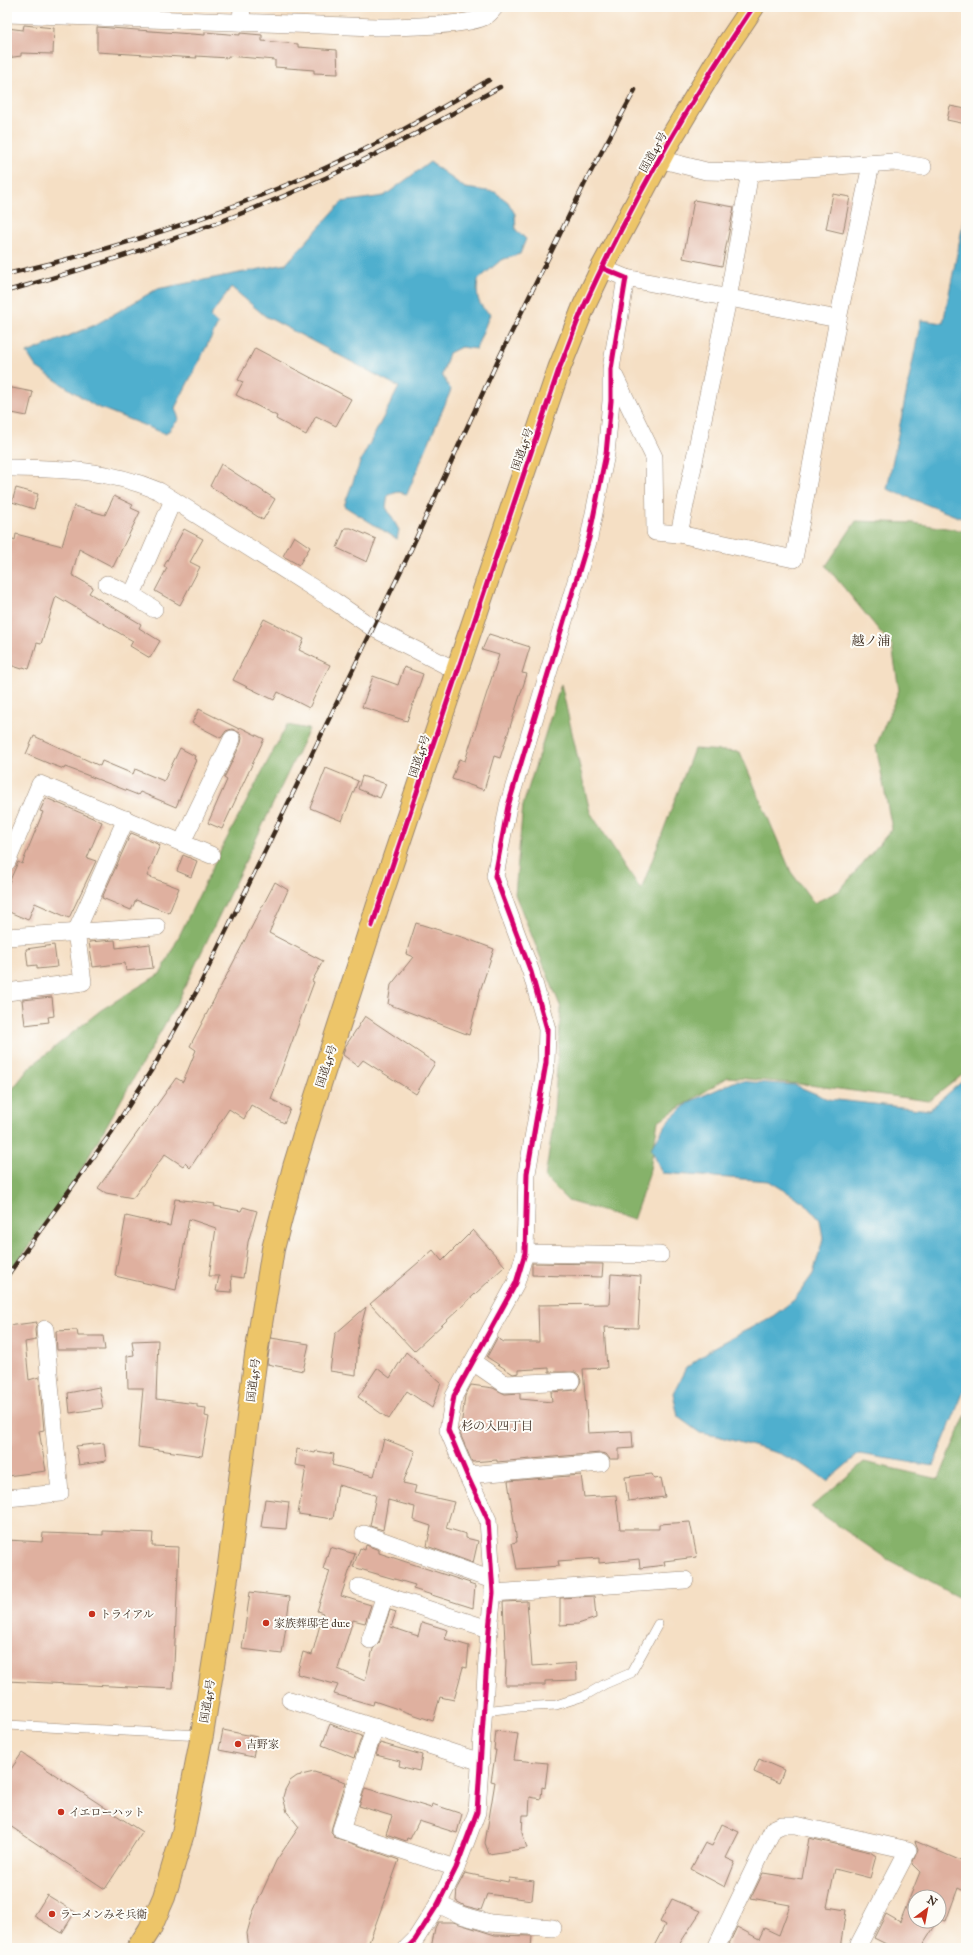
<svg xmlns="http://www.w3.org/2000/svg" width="973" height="1955" font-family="'IM FELL Great Primer','Noto Serif JP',serif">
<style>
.forest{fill:#86b26b;stroke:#606e44}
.water{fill:#4fafce;stroke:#456c76}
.building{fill:#dfb09f}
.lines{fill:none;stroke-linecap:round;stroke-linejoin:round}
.lane-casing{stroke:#988471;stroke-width:10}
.street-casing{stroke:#988471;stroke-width:18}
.highway-casing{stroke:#988471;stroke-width:24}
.lane{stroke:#fff;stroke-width:9}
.street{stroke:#fff;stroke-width:17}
.highway{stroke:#edc569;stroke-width:22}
.rail-casing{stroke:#3b2a1e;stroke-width:4.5}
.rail{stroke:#fdfcf7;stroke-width:3;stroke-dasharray:9;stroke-linecap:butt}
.cycleway-casing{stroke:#fdfcf7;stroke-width:8}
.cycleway{stroke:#d6006c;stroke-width:5}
.poi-dot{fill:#c8321e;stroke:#fdfcf7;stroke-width:1.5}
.labels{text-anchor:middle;stroke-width:4;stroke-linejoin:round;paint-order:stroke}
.street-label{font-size:11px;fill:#3b2a1e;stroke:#fdfcf7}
.poi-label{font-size:11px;fill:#3b2a1e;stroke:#fdfcf7;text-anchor:start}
.neighbourhood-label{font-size:12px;fill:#3b2a1e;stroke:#fdfcf7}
.quarter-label{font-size:13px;fill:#3b2a1e;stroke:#fdfcf7}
</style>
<rect width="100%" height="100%" fill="#fdfcf7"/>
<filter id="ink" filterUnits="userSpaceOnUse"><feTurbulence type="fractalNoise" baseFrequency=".025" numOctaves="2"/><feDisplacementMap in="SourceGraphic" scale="8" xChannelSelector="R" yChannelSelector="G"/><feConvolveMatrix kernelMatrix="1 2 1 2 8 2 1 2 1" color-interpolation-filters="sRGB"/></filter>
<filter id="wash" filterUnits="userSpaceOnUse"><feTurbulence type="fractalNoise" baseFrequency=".012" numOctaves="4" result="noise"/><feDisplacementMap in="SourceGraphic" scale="16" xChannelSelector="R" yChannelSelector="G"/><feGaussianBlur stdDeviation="0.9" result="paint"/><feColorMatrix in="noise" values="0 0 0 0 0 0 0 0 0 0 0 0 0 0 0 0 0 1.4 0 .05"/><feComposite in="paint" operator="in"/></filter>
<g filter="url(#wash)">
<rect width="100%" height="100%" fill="#f5dfc4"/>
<g class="forest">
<polygon points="856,521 913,523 966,531 966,1072 929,1101 809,1085 728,1077 658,1121 649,1175 633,1220 568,1201 545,1178 553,1126 561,1008 515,894 523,805 561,684 590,812 641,890 694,749 740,752 791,872 814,903 839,891 892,829 876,746 899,690 892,646 826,566"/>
<polygon points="287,725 309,729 177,1003 66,1196 7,1276 7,1096 30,1067 101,1010 161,973 223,846"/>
<polygon points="966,1414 966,1601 887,1559 811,1507 864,1462 939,1479"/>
</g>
<g class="water">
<path d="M430,162l35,26 30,4 13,10 7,12 1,16 10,9 -6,15 -19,6 -23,20c-2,15 -1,25 12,34l-14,35 -15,-2 -12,6 -7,22 9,15 -44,104 -9,-2 -10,3 -2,12 13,23 -2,9 -53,-33 17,-46 38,-73 -134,-71 -34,-29 -21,30 8,7 -43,84 4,11 -13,15 -71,-28 -59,-39 -9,-14 68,-28 62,-36 129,-25 56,-62 42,-6z"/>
<polygon points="966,209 966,520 887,489 921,320 943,323"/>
<polygon points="966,1078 966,1344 964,1351 966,1359 966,1386 933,1466 859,1454 827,1481 812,1470 781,1454 717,1436 700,1433 678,1417 673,1393 686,1368 711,1349 773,1316 794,1300 813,1274 823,1239 820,1220 805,1203 769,1181 662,1173 651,1148 669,1120 689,1102 736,1081 795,1085 828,1099 929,1110"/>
</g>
<g id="blocks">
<g class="building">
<polygon points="24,25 54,28 53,54 21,53 21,56 7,58 7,28 23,30"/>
<polygon points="97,27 205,35 205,32 240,35 240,33 262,35 262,41 298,44 298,47 337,50 338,74 314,73 314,70 275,67 275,60 228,56 228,58 196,56 197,58 97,52"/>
<polygon points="950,106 966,109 966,124 947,120"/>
<polygon points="833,194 850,197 843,233 826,229"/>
<polygon points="694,200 734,207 722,266 683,258"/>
<polygon points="255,348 351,399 336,426 316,416 306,435 276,419 277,416 236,395 243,382 238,380"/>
<polygon points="7,387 33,392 27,416 7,412"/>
<polygon points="221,464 275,499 263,520 210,486"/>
<polygon points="16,488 38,494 34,509 12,502"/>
<polygon points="114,496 133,505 131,508 140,512 113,567 79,549 72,575 93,587 89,593 141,624 139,628 160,641 150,658 130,646 133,641 56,596 41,644 37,643 29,669 23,667 22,669 7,664 7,551 11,538 15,540 16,534 62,546 74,506 105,515"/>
<polygon points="345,528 351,528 376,539 367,562 337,548"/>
<polygon points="184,529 203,539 190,562 200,567 180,605 155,591 167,568 164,566"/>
<polygon points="294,536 310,547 299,565 283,556"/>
<polygon points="264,619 304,639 299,650 330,665 309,708 278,692 274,700 233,680"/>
<polygon points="489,634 530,647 522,673 527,674 500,758 494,756 484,790 452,779 459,759 465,761 499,655 482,650"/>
<polygon points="404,667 423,674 407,721 362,707 373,676 398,685"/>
<polygon points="199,709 239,729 240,727 264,739 222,829 208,823 227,780 224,778 241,743 242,738 240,733 232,729 226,731 221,738 192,723"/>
<polygon points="34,736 100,766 102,761 133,774 135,769 164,781 180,748 195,756 194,759 196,760 176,807 140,792 138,795 84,774 65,767 64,769 50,764 26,754"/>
<polygon points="326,768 358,781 342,821 310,808"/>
<polygon points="362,776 386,784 380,798 358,789"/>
<polygon points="46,798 102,822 87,858 96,861 69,918 35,903 28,920 7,911 7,887 18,862 22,864 43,812 40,811"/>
<polygon points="131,833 160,845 147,876 179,888 169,913 136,900 131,910 102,898"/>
<polygon points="183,855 197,861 191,877 177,871"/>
<polygon points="275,882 288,890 269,933 323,961 312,981 314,982 271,1099 290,1109 284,1123 251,1105 244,1119 229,1109 190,1168 185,1163 183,1166 165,1154 133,1198 106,1193 98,1188 176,1078 183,1082 196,1050 190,1046"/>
<polygon points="416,923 465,938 494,949 480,991 469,1035 388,1004 391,985 413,957 406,954"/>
<polygon points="115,940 116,948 150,944 153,968 126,971 125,963 93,967 89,942"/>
<polygon points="54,945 57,967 37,969 37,965 28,966 26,949"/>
<polygon points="52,997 54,1016 48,1017 49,1022 25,1025 22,1000"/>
<polygon points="365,1016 435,1063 416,1094 363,1060 358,1066 343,1055 345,1047"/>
<polygon points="175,1199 215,1204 214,1206 241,1211 243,1207 257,1211 248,1242 243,1278 231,1276 232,1292 216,1291 219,1276 209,1276 216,1228 189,1219 176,1290 115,1276 126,1216 170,1226"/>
<polygon points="473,1230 505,1266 414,1351 370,1304 433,1250 442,1261"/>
<polygon points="532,1263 603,1264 602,1277 532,1275"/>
<polygon points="611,1274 641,1276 638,1328 604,1327 607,1368 583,1369 588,1433 632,1431 633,1448 619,1449 619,1459 610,1459 606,1454 600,1453 497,1462 497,1460 472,1462 458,1429 461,1427 465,1396 471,1385 493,1388 505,1394 520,1393 520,1399 552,1402 551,1392 576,1390 581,1381 579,1375 575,1372 549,1372 549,1368 519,1370 519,1373 513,1374 487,1357 497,1338 504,1342 539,1342 538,1305 609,1304"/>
<polygon points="366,1307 358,1338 356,1375 330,1371 335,1334"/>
<polygon points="37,1322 35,1330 36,1340 25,1342 29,1380 39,1377 44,1430 39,1431 46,1471 7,1476 7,1452 10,1451 7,1419 7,1326"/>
<polygon points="77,1330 78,1336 103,1336 105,1350 57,1350 56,1331"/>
<polygon points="271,1338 309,1344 303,1371 267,1364"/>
<polygon points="158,1340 156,1399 197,1404 197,1407 206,1408 205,1416 209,1417 202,1456 138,1447 143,1388 128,1388 127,1356 134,1355 132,1341"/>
<polygon points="406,1352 441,1383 432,1408 407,1391 389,1419 358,1397 377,1368 390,1378"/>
<polygon points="99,1387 103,1408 70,1413 68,1393"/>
<polygon points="384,1439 415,1451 403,1483 416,1486 414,1493 454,1502 446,1528 466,1534 466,1538 478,1541 473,1563 427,1546 431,1526 413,1520 415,1507 388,1500 383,1530 370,1526 376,1495 338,1485 333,1519 298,1514 306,1467 295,1465 297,1449 315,1453 316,1451 334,1454 332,1465 374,1476"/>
<polygon points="104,1443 106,1461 79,1465 76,1446"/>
<polygon points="652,1474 654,1479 661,1478 665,1497 628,1501 625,1477"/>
<polygon points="581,1475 584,1497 616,1495 620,1529 659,1529 659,1524 690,1522 697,1557 664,1561 665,1565 640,1568 639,1559 599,1563 599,1558 558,1561 559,1566 517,1569 512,1543 517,1542 508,1481"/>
<polygon points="265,1499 289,1502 286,1529 261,1527"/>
<polygon points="103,1531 153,1533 152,1546 179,1547 173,1689 7,1681 7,1540 42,1542 43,1533 103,1535"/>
<polygon points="366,1545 379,1550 379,1553 470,1583 469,1584 475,1586 473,1608 413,1589 415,1585 353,1567 360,1548 365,1550"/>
<polygon points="330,1547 355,1554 341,1596 371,1605 365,1623 353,1620 338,1669 365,1681 373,1649 379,1643 390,1610 396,1612 391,1627 418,1636 422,1622 448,1630 445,1639 469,1646 467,1668 463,1667 454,1700 440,1697 433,1721 374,1701 373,1705 334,1694 338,1685 297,1674 303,1652 312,1655 323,1613 317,1611 330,1571 323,1569"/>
<polygon points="250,1592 290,1597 282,1654 242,1649"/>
<polygon points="594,1596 596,1618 578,1624 560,1625 560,1598"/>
<polygon points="527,1601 532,1666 576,1663 577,1680 545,1681 545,1685 505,1685 506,1661 503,1602"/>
<polygon points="330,1724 362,1736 354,1758 322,1745"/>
<polygon points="223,1730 257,1737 253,1757 219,1750"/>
<polygon points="496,1731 518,1734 514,1760 548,1763 545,1788 542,1787 541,1799 530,1797 529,1815 523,1815 522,1833 527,1848 489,1854 485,1843 495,1782 491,1781 496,1750 494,1750"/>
<polygon points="380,1743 422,1755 419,1771 399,1766 400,1761 376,1755"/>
<polygon points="22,1753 142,1832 105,1889 7,1824 7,1775"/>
<polygon points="759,1759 784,1770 779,1783 754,1772"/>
<polygon points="314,1772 346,1782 332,1827 331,1832 334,1837 399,1860 367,1948 249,1948 247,1933 253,1912 276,1861 299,1827 287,1812 283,1797 285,1790 290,1781 297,1776"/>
<polygon points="365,1788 431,1808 432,1804 462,1814 457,1833 419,1821 410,1839 407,1838 406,1841 386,1834 392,1816 359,1806"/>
<polygon points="722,1824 739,1832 726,1858 735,1862 725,1887 691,1869 705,1843 712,1846"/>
<polygon points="809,1838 870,1852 876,1856 870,1878 835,1869 827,1907 846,1910 840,1948 736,1948 729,1944 737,1927 759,1939 764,1928 779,1935 790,1905 751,1898 763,1873 802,1879"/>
<polygon points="915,1841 966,1863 966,1892 958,1888 946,1921 939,1919 939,1897 915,1897 915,1921 938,1921 921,1948 894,1948 874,1938 886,1914 900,1922 920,1872 912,1864 918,1849"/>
<polygon points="465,1873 508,1882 509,1878 534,1881 532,1900 487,1894 481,1910 465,1906 456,1901 457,1888"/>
<polygon points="47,1895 75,1912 62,1933 34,1916"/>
<polygon points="672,1899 701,1911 677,1948 653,1948 665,1925 660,1922"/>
<polygon points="438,1922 453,1922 495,1935 532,1936 531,1948 431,1948 435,1928"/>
</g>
</g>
</g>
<g filter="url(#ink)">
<use href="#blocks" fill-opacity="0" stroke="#988471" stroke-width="1"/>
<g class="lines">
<defs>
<g id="lane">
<polyline points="484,1711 520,1707 556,1705 584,1696 605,1684 631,1673 658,1624"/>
<polyline points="7,1725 202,1735"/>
</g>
<g id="street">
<path d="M7,14l369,13c21,0 95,-1 110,-11 4,-2 6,-6 9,-9"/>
<polyline points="241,21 242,7"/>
<polyline points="659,159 706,171 750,172"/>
<polyline points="626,278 838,319 794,559 679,534 728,299 750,172 894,162 923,167"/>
<polyline points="838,319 871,165"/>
<polyline points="614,375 654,457 655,532 679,534"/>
<path d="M7,468c56,1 99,1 152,23l175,110 39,27 84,43"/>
<polyline points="107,584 132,595 154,609"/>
<polyline points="132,595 173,500"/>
<polyline points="182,842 232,739"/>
<polyline points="7,862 40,784 211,855"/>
<polyline points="7,937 157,927"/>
<polyline points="7,992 83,982 76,932 126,819"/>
<polyline points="525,1253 660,1255"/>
<polyline points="473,1362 505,1384 571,1381"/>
<polyline points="467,1475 601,1463"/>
<polyline points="7,1498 60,1493 45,1329"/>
<polyline points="364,1534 492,1580"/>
<polyline points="359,1587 489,1629"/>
<polyline points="493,1593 685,1580"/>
<polyline points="370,1640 385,1595"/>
<polyline points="290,1700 481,1762"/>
<polyline points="375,1727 341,1830 456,1868"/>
<polyline points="438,1904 461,1915 490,1923 553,1928"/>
<polyline points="407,1948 415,1940 438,1904 456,1868 477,1812 489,1629 493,1593 488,1520 467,1475 448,1430 454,1396 516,1283 525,1253 527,1173 546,1063 547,1029 531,972 495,876 508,806 589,538 606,454 611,401 611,369 626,278 602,268"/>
<polyline points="716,1948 773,1829 782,1825 796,1825 908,1850 857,1948"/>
</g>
<polyline id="highway" points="138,1948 150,1929 164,1897 183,1833 202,1735 229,1565 256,1355 273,1249 294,1167 310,1115 377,908 509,516 559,369 584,306 602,268 670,140 722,53 753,7"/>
</defs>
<use href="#lane" class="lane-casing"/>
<use href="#street" class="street-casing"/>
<use href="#highway" class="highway-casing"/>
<use href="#lane" class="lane"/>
<use href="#street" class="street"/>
<use href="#highway" class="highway"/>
<defs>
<g id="rail">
<path d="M7,274c132,-30 268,-77 388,-140 32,-17 63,-36 94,-54"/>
<path d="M7,291c133,-37 264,-83 387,-146 36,-18 71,-39 106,-58"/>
<polyline points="7,1276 111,1133 156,1063 198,989 407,558 497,362 587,179 635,90"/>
</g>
</defs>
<use href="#rail" class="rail-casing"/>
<use href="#rail" class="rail"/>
<defs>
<g id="cycleway">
<path d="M372,926l187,-557c9,-21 16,-44 26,-65 47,-103 105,-203 168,-297"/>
<polyline points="407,1948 415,1940 438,1904 456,1868 477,1812 489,1629 493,1593 488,1520 467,1475 448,1430 454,1396 516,1283 525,1253 527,1173 546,1063 547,1029 531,972 495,876 508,806 589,538 606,454 611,401 611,369 626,278 602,268"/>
</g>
</defs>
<use href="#cycleway" class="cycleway-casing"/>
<use href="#cycleway" class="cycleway"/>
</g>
</g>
<g class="poi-dot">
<circle cx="92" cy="1614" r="4"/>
<circle cx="266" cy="1623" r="4"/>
<circle cx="238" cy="1744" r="4"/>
<circle cx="61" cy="1812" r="4"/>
<circle cx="52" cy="1914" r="4"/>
</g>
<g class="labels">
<g class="street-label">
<text transform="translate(653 152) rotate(-61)" y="4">国道45号</text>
<text transform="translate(522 449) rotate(-71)" y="4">国道45号</text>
<text transform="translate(419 756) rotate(-72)" y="4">国道45号</text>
<text transform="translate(326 1066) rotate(-72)" y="4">国道45号</text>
<text transform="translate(253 1380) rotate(-83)" y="4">国道45号</text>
<text transform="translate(207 1701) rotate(-81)" y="4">国道45号</text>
</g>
<g class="poi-label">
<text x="100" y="1618">トライアル</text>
<text x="274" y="1627">家族葬邸宅 du:e</text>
<text x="246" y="1748">吉野家</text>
<text x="69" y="1816">イエローハット</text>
<text x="60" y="1918">ラーメンみそ兵衛</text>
</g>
<g class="neighbourhood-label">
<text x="497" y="1430">杉の入四丁目</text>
</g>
<g class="quarter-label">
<text x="871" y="645">越ノ浦</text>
</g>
</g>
<rect width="973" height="1955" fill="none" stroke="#fdfcf7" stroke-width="24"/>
<g transform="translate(927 1909) rotate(32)"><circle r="19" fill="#fdfcf7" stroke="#afa8a0"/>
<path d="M0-3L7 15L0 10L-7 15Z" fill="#c8321e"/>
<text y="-6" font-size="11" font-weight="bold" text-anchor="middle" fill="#3b2a1e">N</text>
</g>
</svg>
